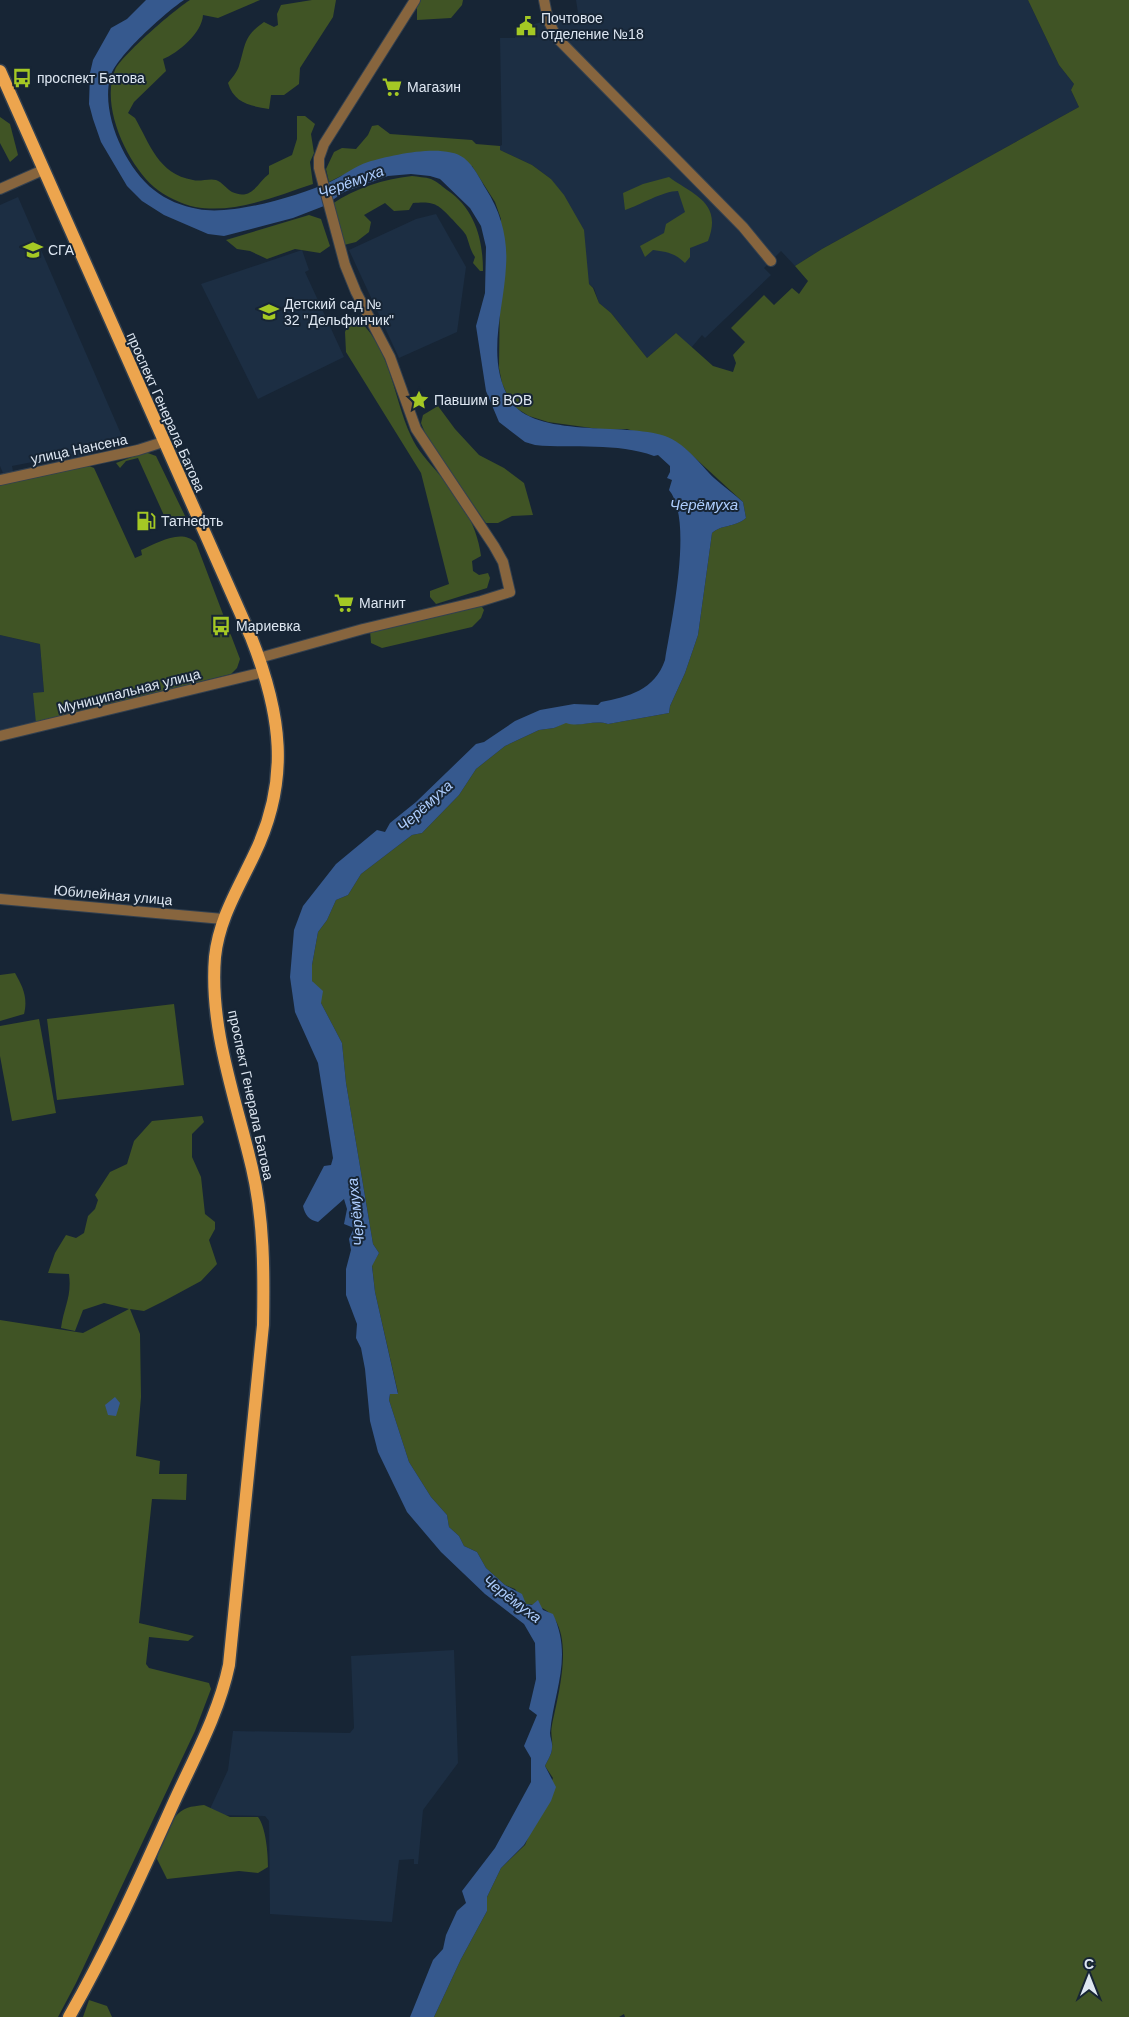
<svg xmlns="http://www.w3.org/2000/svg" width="1129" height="2017" font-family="Arial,sans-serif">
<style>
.built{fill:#1c2e43}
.green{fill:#405425}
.water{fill:#36598e}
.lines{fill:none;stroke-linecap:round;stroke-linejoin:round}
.minor-casing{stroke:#33404f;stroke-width:12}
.tertiary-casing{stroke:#33404f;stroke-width:12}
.primary-casing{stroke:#33404f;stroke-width:15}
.minor{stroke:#87653e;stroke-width:10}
.tertiary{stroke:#87653e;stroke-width:10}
.primary{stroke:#eda54e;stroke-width:12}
.labels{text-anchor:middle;stroke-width:4;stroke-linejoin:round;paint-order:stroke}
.poi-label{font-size:14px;fill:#dee7f2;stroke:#172535;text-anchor:start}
.street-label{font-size:14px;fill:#dee7f2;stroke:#172535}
.water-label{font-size:15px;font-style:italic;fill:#aeceff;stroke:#172535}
</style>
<rect width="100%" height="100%" fill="#172535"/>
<g class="built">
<polygon points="576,0 1028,0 1059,65 1074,84 1071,90 1079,107 822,249 795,266 781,251 764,268 771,275 705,338 702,335 691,348 676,333 647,358 611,313 599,303 594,288 589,284 551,179 532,165 500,150 500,146 502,145 500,38 515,38 514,29 578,13"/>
<polygon points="18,197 124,441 123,446 55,462 53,458 12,466 13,471 3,473 0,466 0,205"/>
<polygon points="436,214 466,267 457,332 399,358 349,250 416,219"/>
<polygon points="302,250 309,270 305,272 344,357 258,399 201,284"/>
<polygon points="0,635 40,644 44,692 36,723 0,731"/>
<polygon points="454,1650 458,1763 423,1810 418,1864 414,1864 414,1859 399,1860 392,1922 270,1914 269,1821 265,1816 210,1815 210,1809 228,1770 233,1731 350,1733 354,1728 351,1656"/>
</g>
<g class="green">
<path d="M190,0h70l-42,18 -15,-3c-1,18 -25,38 -40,44l3,12 -32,31 -6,11 7,5c15,26 23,56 58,62 7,2 16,-2 23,0 6,2 11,9 16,12 20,9 25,-9 37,-18v-8l23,-11 5,-16v-23h8l10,8 -4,10 3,19 -4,9 3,22c-37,12 -77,30 -118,23 -13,-3 -31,-11 -41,-20 -27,-24 -54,-81 -39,-117 7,-15 59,-60 75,-70z"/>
<path d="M312,0h24l-3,17 -33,51 -1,16 -15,11h-13l-2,14c-19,-3 -35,-6 -41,-26 4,-5 9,-11 11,-17 7,-22 4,-29 25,-44l10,5 4,-2 -1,-11 4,-9z"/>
<polygon points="421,0 463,0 462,5 451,18 417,20 417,7"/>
<path d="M1028,0h101v2017h-504l-1,-3 -5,3h-185l27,-58 26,-48v-14l14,-29 24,-23 28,-67 -8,-12c2,-5 7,-12 7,-18 1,-8 -2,-14 0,-23 7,-35 31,-117 -26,-121l-11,-15 -10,-4 -19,-17 -9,-16 -13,-6 -5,-10 -10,-9 -2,-12 -16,-18 -22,-35 -20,-62 1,-6 8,-1 -23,-101 -3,-27 7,-12 -6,-9 -27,-161 -4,-40 -21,-40 -9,-22v-16l6,-33 9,-12 9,-20 12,-5 13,-21 51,-39 10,-2 37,-38 17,-26 29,-23 34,-16 15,-2 12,-6c14,6 28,-3 42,2l61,-11 1,-7 15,-33 13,-38 14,-102c10,-9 22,-5 34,-15l-3,-16 -61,-56 -55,-17 -21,1 -58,-8 -19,-6 -13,-8 -7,-9 -7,-16 -3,-15 2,-149 -6,-17 -23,-36 -105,-3 -38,19 -3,-13 8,-17 8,-4 14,1 12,-14 4,-9 6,-1 12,9 82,6 4,4 24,2v4l32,15 19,14 13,16 20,35 5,54 4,4 6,15 12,10 36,45 29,-25 37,33 20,6 3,-9 -3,-8 12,-13 -14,-14 33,-33 10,10 18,-17 7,6 9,-13 -13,-15 27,-17 257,-142 -8,-17 3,-6 -15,-19z"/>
<polygon points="0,117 10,124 18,155 10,162 0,143"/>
<path d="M412,176c6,1 13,1 19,3 5,2 11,7 16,11 28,19 36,49 36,81h-3l-7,-8 2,-6c-5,-7 -6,-15 -9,-22 -3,-5 -9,-10 -13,-15 -15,-16 -18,-19 -40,-17l-4,7 -15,1 -9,-8 -21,12 7,7 -2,10 -13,10 -12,3 -12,-41c24,-16 51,-25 80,-28z"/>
<path d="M669,177c24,18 54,25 39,64l-18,7v9l-5,6c-10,-10 -18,-11 -32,-13l-8,7 -5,-11 24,-13 2,-9 19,-12 -7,-21c-15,0 -38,14 -53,19l-2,-17 20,-9z"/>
<polygon points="309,215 321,219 330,246 320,253 295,249 267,259 250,251 237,249 226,240"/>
<path d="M352,315c39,28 40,80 59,121 6,14 17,25 27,37 21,23 39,51 43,83l-9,5 1,10 6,4 9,-2 2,5 -3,10 -51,16 -6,-7v-6l19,-7 -28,-111 -75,-121 -1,-20z"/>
<polygon points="438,406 455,429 479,455 504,468 524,483 533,515 512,516 498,523 486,523 428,440 421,423 423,415"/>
<polygon points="145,452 156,456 186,518 183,524 173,527 167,522 138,458 126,461 120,468 116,463"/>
<path d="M89,466l5,2 41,90 7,-3 -1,-5c17,-7 40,-22 55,-7l44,116 -3,9 -6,6 -195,49 -3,-30 11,-1 -4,-48 -40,-9v-153z"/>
<polygon points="480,604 484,610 481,618 472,627 382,648 371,643 370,630"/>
<path d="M15,973c8,14 13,25 9,41l-24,7v-46z"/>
<polygon points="174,1004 184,1085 57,1100 47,1019"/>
<polygon points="39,1019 56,1113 12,1121 0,1056 0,1026"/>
<path d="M202,1116l2,6 -12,12v23l9,20 4,37 10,8v7l-6,11 8,24 -16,17 -37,20 -20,10 -14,-2 10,25 1,63 -5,59 24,5 -1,13h28l-1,26 -34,-1 -13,124 55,13 -6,5 -39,-4 -3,27 3,4 60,15 2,6 -16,42 -119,252 -18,34h-58v-697l83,13 46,-24 -25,-6 -21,7 -8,21 -14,-3c3,-22 11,-31 8,-54l-21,-1 7,-20 11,-18 10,3 8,-5 4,-17 7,-7 3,-9 -3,-5 15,-23 17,-8 7,-23 18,-20z"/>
<path d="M204,1805l26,12h28c8,10 10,37 10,50l-10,6 -19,-2 -72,8 -10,-20c4,-16 13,-45 30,-51 5,-2 11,-2 17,-3z"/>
<polygon points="89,2000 107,2006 112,2017 83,2017"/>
</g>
<g class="water">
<path d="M146,0h38c-18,12 -69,57 -74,78 -9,36 15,89 44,112 12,10 28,16 44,19 34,7 100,-13 132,-27 13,-6 25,-16 38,-20 24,-7 76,-19 96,-4 10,8 16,21 22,31 15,23 22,50 20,77 -2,44 -21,93 4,134 24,39 115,22 155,36 20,7 34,27 49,42 9,8 20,16 29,24l3,16c-12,10 -24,6 -34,15l-14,102 -13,38 -15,33 -1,7 -61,11c-14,-5 -28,4 -42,-1l-12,5 -15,2 -34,16 -29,23 -17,26 -37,38 -10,2 -51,39 -13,21 -12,5 -9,20 -9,12 -6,33v16l11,10 -2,12 21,40 4,40 27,161 6,9 -7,13 3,26 23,102h-8l-1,6 20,62 22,35 16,18 2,12 10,9 5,10 13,6 9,16 19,17 17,9 4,10 6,1 6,-5 5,10 10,4c20,43 1,76 -3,119 0,5 3,10 2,15 0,6 -5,13 -7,18l11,21 -5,14 -27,44 -23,23 -14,29v14l-26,48 -27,58h-24l23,-57 10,-11 3,-14 11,-24 9,-8 -4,-12 33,-43 36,-66v-24l-7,-12 13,-31 -8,-6 7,-30 -1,-36 -11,-19 -39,-30 -44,-42 -34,-40 -29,-60 -8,-31 -5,-52 -4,-21 -5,-10 1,-14 -11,-29v-26l5,-19 -2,-11 5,-11 -10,-4 3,-15 -3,-10 -26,23c-9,-2 -13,-7 -15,-16l21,-40 7,-1 2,-7 -15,-95 -23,-51 -5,-35 4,-47 9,-24 33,-42 41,-34 8,2 5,-9 26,-21 60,-58 8,-2 31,-21 25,-11 34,-6 24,1 3,-3c27,-5 54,-12 64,-42 6,-38 29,-140 4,-170l3,-10 -5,-2 3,-6v-6l-12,-11 -4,1c-37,-14 -80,-7 -119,-11l-10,-3 -26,-20 -13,-31 -10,-65 9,-33 1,-46 -5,-21 -11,-18 -30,-29 -10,-3 -19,-2 -23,2 -44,16 -20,14 -31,12 -69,18 -16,-2 -44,-19 -22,-14 -15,-15 -26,-44 -8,-23 -4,-15 1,-31 3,-13 18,-32 16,-9z"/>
<polygon points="115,1397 120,1403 116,1416 108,1415 105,1405"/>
</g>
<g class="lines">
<defs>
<g id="minor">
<polyline points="544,0 548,20 557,38 743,227 771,261"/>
<polyline points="0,189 43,170"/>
<polyline points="0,480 138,450 163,442"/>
<polyline points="259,658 363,629 481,601 510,592 503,562 494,546 416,429 390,357 356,292 345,265 319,168 319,158 324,144 415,0"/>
<polyline points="0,736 264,672"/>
</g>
<polyline id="tertiary" points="0,899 223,919"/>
<path id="primary" d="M0,71l251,566c30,76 40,142 3,218 -16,34 -35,64 -39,102 -6,71 21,142 37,211 12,51 12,105 11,157l-34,340c-10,48 -35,93 -55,137 -33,73 -65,145 -105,215"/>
</defs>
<use href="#minor" class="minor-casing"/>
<use href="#tertiary" class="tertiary-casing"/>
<use href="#primary" class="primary-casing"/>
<use href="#minor" class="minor"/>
<use href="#tertiary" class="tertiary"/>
<use href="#primary" class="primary"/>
</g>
<defs>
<symbol id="civic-bare" viewBox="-9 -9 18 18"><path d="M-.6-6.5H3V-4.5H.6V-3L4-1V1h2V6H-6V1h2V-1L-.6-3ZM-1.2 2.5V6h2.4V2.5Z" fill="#a4c824" stroke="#172535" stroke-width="2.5" paint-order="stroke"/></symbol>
<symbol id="bus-bare" viewBox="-9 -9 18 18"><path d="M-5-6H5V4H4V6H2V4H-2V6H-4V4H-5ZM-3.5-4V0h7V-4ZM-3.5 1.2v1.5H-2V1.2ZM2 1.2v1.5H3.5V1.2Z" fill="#a4c824" stroke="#172535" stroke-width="2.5" paint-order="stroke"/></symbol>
<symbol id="supermarket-bare" viewBox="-9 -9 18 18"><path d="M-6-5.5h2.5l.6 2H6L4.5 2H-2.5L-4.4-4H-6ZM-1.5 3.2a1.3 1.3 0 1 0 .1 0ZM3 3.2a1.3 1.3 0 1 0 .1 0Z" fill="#a4c824" stroke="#172535" stroke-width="2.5" paint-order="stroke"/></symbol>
<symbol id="university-bare" viewBox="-9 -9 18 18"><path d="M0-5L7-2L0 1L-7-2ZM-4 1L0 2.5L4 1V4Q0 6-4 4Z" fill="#a4c824" stroke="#172535" stroke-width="2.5" paint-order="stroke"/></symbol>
<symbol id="school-bare" viewBox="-9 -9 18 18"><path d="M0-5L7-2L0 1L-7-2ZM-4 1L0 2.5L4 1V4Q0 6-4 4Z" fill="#a4c824" stroke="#172535" stroke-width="2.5" paint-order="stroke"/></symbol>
<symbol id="sight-bare" viewBox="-9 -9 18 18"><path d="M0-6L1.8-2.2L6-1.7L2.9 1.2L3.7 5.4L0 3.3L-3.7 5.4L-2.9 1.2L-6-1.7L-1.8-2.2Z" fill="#a4c824" stroke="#172535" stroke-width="2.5" paint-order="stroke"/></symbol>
<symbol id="fuel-bare" viewBox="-9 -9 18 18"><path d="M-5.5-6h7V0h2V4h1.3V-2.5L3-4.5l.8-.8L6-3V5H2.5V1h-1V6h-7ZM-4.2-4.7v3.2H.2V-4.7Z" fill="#a4c824" stroke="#172535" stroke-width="2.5" paint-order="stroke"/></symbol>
</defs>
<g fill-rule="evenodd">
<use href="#civic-bare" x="512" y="12" width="28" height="28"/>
<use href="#bus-bare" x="8" y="64" width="28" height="28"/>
<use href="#supermarket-bare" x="378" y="73" width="28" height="28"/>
<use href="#university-bare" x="19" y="236" width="28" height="28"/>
<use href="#school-bare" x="255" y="298" width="28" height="28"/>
<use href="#sight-bare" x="405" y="386" width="28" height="28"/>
<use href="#fuel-bare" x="132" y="507" width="28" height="28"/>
<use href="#supermarket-bare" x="330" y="589" width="28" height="28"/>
<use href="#bus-bare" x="207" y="612" width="28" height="28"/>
</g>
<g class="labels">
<g class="poi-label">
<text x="541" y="23">Почтовое<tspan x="541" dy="16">отделение №18</tspan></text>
<text x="37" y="83">проспект Батова</text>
<text x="407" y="92">Магазин</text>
<text x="48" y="255">СГА</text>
<text x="284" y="309">Детский сад №<tspan x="284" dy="16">32 "Дельфинчик"</tspan></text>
<text x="434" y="405">Павшим в ВОВ</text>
<text x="161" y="526">Татнефть</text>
<text x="359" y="608">Магнит</text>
<text x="236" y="631">Мариевка</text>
</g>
<g class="street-label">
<text transform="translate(166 412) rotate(66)" y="5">проспект Генерала Батова</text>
<text transform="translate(79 449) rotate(-12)" y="5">улица Нансена</text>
<text transform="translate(129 691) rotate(-14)" y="5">Муниципальная улица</text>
<text transform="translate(113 895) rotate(5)" y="5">Юбилейная улица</text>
<text transform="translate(251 1095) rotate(78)" y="5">проспект Генерала Батова</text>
</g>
<g class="water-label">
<text transform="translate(351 182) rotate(-20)" y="5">Черёмуха</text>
<text x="704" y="510">Черёмуха</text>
<text transform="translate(425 806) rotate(-42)" y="5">Черёмуха</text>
<text transform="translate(356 1212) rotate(-96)" y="5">Черёмуха</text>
<text transform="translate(512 1599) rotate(37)" y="5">Черёмуха</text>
</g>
</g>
<g transform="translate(1089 1977)" stroke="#172535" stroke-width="4" paint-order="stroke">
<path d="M0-4L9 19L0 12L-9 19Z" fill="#dee7f2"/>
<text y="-8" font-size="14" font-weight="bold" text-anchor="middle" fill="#dee7f2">С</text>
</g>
</svg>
